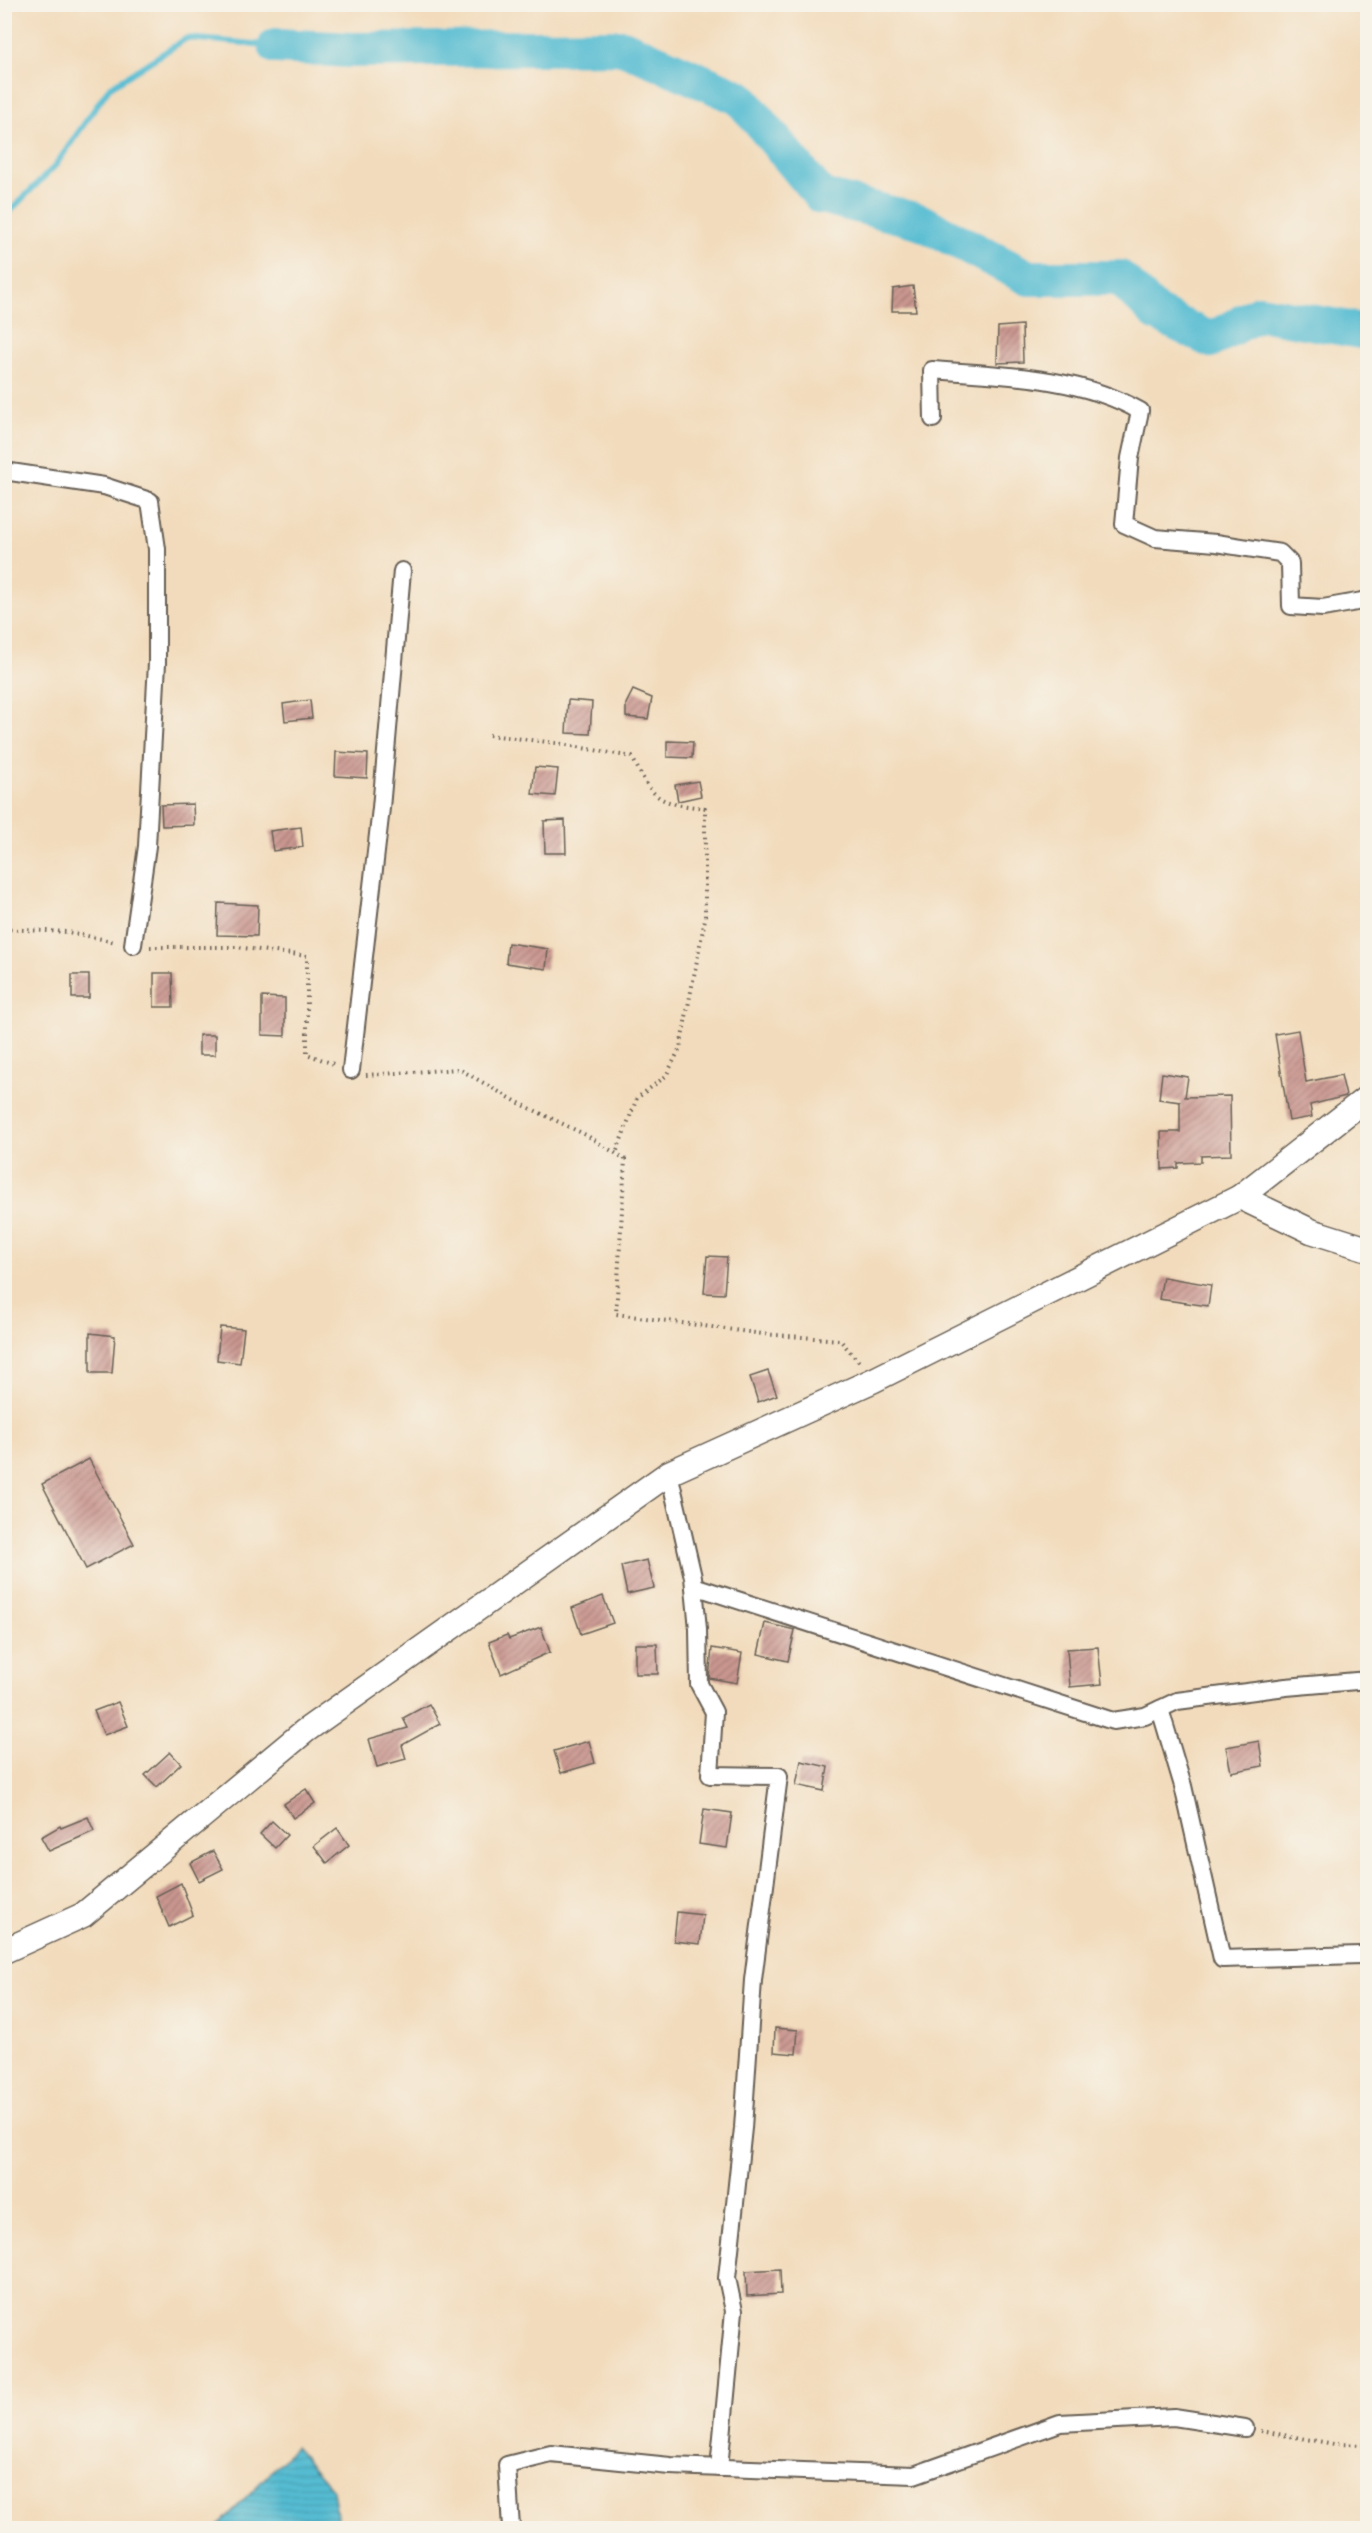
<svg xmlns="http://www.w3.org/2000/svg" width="1372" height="2533" font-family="'IM FELL DW Pica',serif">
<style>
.water{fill:url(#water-rules);stroke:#386c77;stroke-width:1.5}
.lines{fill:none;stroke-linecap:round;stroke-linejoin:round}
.stream{stroke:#55bcd2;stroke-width:6}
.river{stroke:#55bcd2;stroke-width:36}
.building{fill:url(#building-hatch)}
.street-casing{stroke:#675f54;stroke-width:20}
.secondary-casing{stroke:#675f54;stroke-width:27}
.path{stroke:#675f54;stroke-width:4;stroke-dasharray:1.5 4.5;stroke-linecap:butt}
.street{stroke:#fff;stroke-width:16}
.secondary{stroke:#fff;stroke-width:24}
</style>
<defs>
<pattern id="water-rules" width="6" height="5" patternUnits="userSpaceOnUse" patternTransform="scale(1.5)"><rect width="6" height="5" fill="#55bcd2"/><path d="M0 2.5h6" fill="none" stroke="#49a1b4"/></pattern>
<pattern id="building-hatch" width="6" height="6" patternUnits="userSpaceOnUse" patternTransform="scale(1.5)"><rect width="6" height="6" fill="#ca9790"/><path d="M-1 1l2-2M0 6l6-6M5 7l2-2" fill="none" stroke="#a37a75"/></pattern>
</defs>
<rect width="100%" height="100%" fill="#f7f3e8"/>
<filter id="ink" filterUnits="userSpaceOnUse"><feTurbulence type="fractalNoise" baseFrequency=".0167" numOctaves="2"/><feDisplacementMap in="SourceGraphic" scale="12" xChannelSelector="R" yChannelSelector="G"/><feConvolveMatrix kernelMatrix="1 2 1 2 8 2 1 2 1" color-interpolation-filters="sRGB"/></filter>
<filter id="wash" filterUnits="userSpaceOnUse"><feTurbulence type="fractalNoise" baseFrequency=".008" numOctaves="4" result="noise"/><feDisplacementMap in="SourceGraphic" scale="24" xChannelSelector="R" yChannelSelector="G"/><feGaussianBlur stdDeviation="1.35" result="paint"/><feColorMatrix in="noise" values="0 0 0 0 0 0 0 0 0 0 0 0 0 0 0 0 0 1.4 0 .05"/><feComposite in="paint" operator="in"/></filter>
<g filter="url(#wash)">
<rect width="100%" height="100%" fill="#f2dbbc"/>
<polygon class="water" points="295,2447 333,2490 339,2528 216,2528"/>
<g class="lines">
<polyline class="stream" points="4,217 55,166 109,88 187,38 276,46"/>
<polyline class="river" points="276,46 351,50 623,47 740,98 821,196 919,221 1029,278 1120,278 1156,313 1211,340 1259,313 1361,331 1368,327"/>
</g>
<g id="blocks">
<g class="building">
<polygon points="913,286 916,311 892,311 893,289"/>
<polygon points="1022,325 1023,362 997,363 998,327"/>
<polygon points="633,690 652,698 648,719 626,717 626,704"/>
<polygon points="310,700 312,718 285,721 283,704"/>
<polygon points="568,700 592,702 590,734 566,733"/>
<polygon points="667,741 693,742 692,758 667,757"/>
<polygon points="336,752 368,754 367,778 335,776"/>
<polygon points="535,767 558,769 555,796 532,794"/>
<polygon points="698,781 701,796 678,801 675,785"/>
<polygon points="193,804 194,825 162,826 161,805"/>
<polygon points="565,820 566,853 545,853 544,821"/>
<polygon points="301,827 303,847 273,851 270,831"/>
<polygon points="218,903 258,905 257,936 217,935"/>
<polygon points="508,943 548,949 546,969 506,963"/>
<polygon points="154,973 172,973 173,1007 154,1007"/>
<rect x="72" y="975" width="17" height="23"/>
<polygon points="262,997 285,998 285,1036 262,1035"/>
<polygon points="1298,1030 1306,1082 1341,1075 1346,1096 1310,1105 1312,1117 1289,1121 1275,1034"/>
<rect x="199" y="1035" width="16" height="20"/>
<polygon points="1162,1073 1188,1077 1185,1097 1230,1096 1231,1155 1201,1156 1201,1162 1178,1163 1178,1168 1162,1169 1161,1132 1180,1132 1180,1102 1159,1099"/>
<polygon points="707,1256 727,1257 724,1294 704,1293"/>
<polygon points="1163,1277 1211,1285 1208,1306 1159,1299"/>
<polygon points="220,1327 244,1329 240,1363 217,1360"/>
<polygon points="90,1333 115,1336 112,1373 90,1373"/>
<polygon points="768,1371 777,1395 758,1402 750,1377"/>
<polygon points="89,1459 134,1544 86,1569 42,1484"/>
<polygon points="647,1560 654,1588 627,1594 621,1566"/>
<polygon points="603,1596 613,1623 581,1634 572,1608"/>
<polygon points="765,1623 795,1630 788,1661 758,1654"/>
<polygon points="541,1627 550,1652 501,1674 489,1642 507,1635 509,1639"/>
<polygon points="635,1644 657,1644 658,1674 635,1674"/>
<polygon points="1098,1647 1102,1684 1070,1687 1067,1649"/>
<polygon points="712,1648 742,1653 737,1683 709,1678"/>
<polygon points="118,1702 128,1726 104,1735 94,1711"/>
<polygon points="429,1704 440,1724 402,1745 406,1759 377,1767 369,1739 408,1728 403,1718"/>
<polygon points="589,1741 595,1763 561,1773 554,1751"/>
<polygon points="1259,1741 1263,1766 1231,1772 1226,1747"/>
<polygon points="170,1752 181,1764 157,1787 145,1775"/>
<polygon points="801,1761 828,1767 824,1791 796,1785"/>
<polygon points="306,1789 315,1803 293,1818 284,1804"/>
<polygon points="704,1809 732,1813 727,1848 699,1844"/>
<polygon points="88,1817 94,1831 49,1851 41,1837 60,1826 61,1828"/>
<polygon points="272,1821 287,1835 275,1848 260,1834"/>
<polygon points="337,1828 349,1845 327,1863 314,1846"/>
<polygon points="213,1851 223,1869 199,1881 190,1863"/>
<polygon points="181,1883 193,1915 169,1927 156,1896"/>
<polygon points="677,1912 703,1915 700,1944 674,1941"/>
<polygon points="775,2028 798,2030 796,2054 774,2052"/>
<polygon points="780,2269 781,2294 747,2296 746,2271"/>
</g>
</g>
</g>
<g filter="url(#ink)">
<use href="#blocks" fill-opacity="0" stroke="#675f54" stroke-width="1.5"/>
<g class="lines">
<defs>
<g id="street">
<path d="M933,419l-1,-49c68,5 148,6 208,41l-10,47 -6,66 31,14 61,5 64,10 10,10 1,43 32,2 45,-8"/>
<polyline points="4,471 104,486 150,501 157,549 157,663 147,846 133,945"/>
<polyline points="351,1070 381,808 402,571"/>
<polyline points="669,1473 693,1577 698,1629 699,1684 714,1712 710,1775 779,1776 753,1980 743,2128 727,2278 734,2311 719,2468"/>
<polyline points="694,1586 1113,1721 1145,1716 1177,1701 1286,1687 1368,1680"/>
<polyline points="1160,1709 1183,1786 1222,1959 1361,1955"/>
<polyline points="511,2528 507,2465 551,2454 670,2466 914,2475 1060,2423 1174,2417 1245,2428"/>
</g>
<g id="secondary">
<polyline points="1240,1197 1368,1097"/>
<polyline points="4,1951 83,1915 305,1731 669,1473 874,1380 1240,1197 1311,1231 1368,1249"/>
</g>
</defs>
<use href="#street" class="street-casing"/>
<use href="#secondary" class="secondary-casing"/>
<g class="path">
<path d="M489,735l67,8 76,14c22,43 24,46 73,51v111l-25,129 -14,28 -29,22 -21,55"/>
<polyline points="4,929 68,932 116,942"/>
<polyline points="150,947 236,947 307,956 307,1054 336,1065"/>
<polyline points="366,1075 459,1069 517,1102 586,1135 625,1159 616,1314 763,1334 840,1340 860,1363"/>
<polyline points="1261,2431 1334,2444 1368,2445"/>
</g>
<use href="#street" class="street"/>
<use href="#secondary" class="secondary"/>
</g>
</g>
<rect width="1372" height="2533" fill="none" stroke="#f7f3e8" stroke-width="24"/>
</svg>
